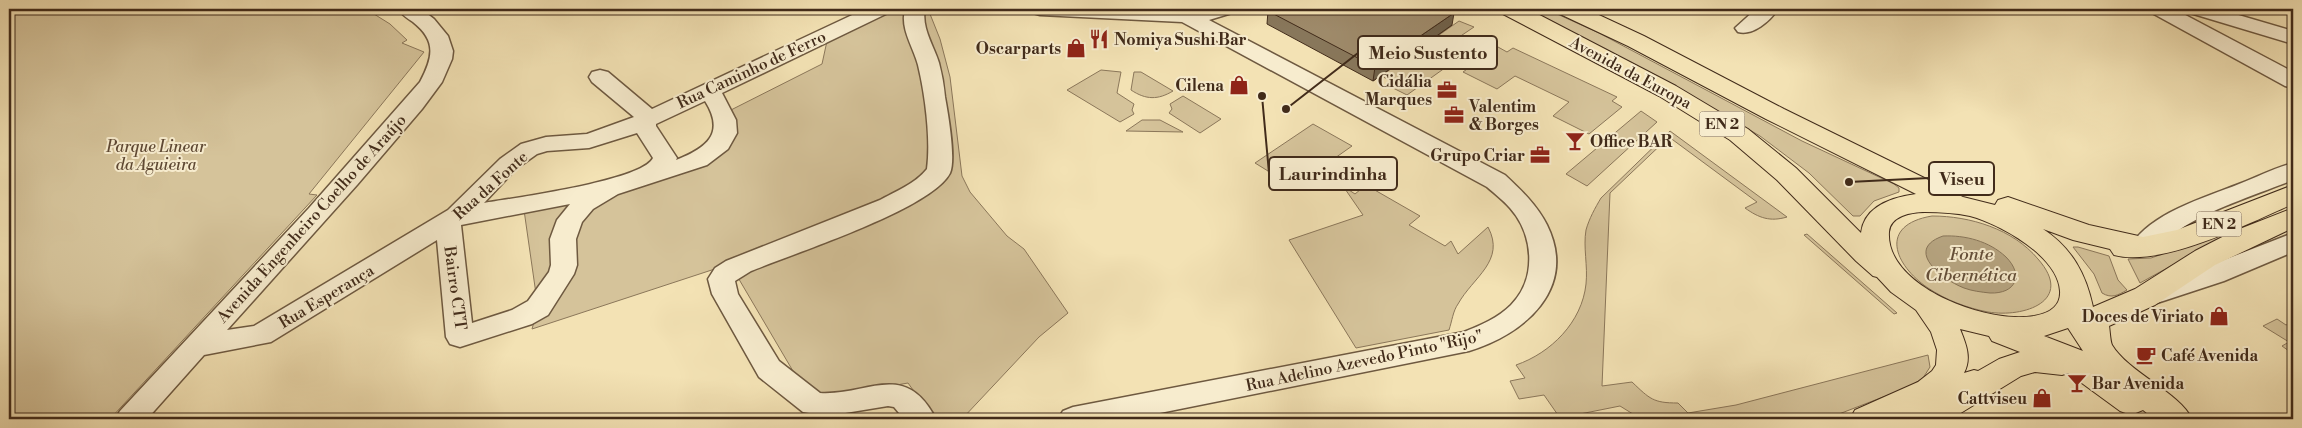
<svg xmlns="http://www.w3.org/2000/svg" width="2302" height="428" font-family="'Libre Bodoni',serif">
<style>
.green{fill:#d5c39a;stroke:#8b775a}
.water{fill:#b6a480;stroke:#877457}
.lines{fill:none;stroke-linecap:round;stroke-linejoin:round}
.minor-casing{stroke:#6e5940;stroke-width:3}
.major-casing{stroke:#412b1a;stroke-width:2}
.minor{fill:#f7ecce;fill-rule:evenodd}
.major{fill:#f3e2b4;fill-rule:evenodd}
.wall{fill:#88775b;stroke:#412b1a}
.shaded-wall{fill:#6f614a;stroke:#412b1a}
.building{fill:#9e8a6a;stroke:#412b1a}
.labels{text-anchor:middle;stroke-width:4;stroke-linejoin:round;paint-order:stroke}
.shield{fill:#f7ecce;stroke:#786550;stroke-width:1}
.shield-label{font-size:15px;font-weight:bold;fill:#412b1a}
.poi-label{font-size:16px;font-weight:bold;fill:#412b1a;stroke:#f7ecce;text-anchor:end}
.street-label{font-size:16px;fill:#412b1a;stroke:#f7ecce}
.park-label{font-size:16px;font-style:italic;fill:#5f4934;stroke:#f7ecce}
.water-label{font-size:18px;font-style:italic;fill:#644f39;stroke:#f7ecce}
.leader{fill:none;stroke:#412b1a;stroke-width:2}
.callout-dot{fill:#412b1a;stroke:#f7ecce;stroke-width:2}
.callout{fill:#f7ecce;stroke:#412b1a;stroke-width:2}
.callout-label{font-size:18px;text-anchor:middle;font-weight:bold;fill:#412b1a}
</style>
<rect width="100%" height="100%" fill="#f3e2b4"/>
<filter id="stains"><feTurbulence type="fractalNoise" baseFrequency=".004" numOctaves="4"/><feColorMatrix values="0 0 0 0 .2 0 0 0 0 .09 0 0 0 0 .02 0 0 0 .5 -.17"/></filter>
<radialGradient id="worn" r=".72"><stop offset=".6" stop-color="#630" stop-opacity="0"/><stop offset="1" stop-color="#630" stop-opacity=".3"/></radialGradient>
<g class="green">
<polygon points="9,9 366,9 390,24 407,40 402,43 424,52 309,194 317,195 110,419 9,419"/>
<polygon points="891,9 930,14 940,39 950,77 962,176 970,192 1007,236 1024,249 1068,313 1039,337 962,419 934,419 908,383 810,400 730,264 532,329 538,308 524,210 710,152 723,114 822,64 827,41 847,29"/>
<polygon points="1527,9 1546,9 1599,33 1802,141 1894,184 1899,188 1899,192 1874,201 1860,216 1853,216 1809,173 1760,136 1664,80"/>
<polygon points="1459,21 1474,27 1431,56 1449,65 1407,95 1389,86 1394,82 1381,76"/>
<polygon points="1498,47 1507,52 1513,48 1617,97 1612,101 1622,107 1589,134 1553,116 1569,102 1515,76 1497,89 1463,72"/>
<polygon points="1101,70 1121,72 1117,93 1134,104 1132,110 1134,114 1120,122 1067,90"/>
<path d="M1134,72h7l32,19c-15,9 -27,9 -42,-1z"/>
<polygon points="1183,96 1221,119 1200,133 1169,113 1172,109 1170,104"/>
<polygon points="1641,111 1657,122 1587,186 1566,174"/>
<polygon points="1142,120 1160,120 1183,132 1126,131"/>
<polygon points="1313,124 1352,146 1294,187 1255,163"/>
<path d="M1670,131l117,86c-17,5 -28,1 -42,-9l12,-6 -88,-65 -59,56 -8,193 30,-4c18,17 21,21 46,21l10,10 48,-8 192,-50 2,12 -7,11 -14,9 -83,32h-185l-21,-13 -60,12 -16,-23 -25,4 -9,-18 15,-3 -9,-13c35,-12 66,-43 70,-81 2,-18 -3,-37 0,-54 3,-11 9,-22 15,-32z"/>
<path d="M1366,185l54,31 -11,9 36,21 6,-5 7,13 30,-27c18,34 -15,50 -30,77 -5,7 -6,17 -9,26l-93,18 -67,-108 74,-25 -20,-29 12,8z"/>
<path d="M1932,216c38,0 81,13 106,43 37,42 -14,59 -50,53 -21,-4 -42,-12 -60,-24 -34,-23 -50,-63 4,-72z"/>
<polygon points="2245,225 2140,283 2128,259 2151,258"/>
<polygon points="1807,234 1897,313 1894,314 1804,235"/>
<path d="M2073,247h5l31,9 9,24 9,10c-9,5 -15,9 -25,3l-8,-19z"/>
<polygon points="2277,319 2286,325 2293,322 2293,354 2282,346 2289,342 2263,326"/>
</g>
<path class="water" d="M1943,236c22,-1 46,5 63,21 18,18 10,37 -16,36 -9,-1 -18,-2 -26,-5 -21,-8 -61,-38 -21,-52z"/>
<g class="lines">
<defs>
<g id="minor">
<path d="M398,9h23l13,10 14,17 5,15 -1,8 -10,23 -20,27 -65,76 -130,145 27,-4 194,-116 52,-51 21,-15 25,-7 41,-3 47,-17 -42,-35 -3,-5 3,-5 8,-2 8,2 44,37 213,-100h26l-3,4 -166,80 14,27 1,13 -9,16 -21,16 -89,29 -25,15 -11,13 -6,17 1,26 -3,9 -26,41 -16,9 -72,23 -10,-3 -4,-7 -9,-97 -166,102 -67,13 -57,64h-32l5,-8 189,-203 111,-126c13,-25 17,-41 -7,-60 -6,-4 -11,-7 -15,-13zM705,101c21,33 1,47 -29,59l1,-2 -21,-32v-2zM637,133l16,25c-11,23 -140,40 -169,45l32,-34 21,-15 10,-3 42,-3zM570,204l-13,16 -7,19 1,26 -2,7 -21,29 -16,9 -40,13 -11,-98z"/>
<path d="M905,9h20c-4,19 9,37 14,54 3,11 5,23 6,34 3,16 11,63 5,76 -18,36 -158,81 -199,98l-16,10 3,13 41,67 41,32c48,3 85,-34 116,26h-32l-10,-12 -6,-1 -61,10 -24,-4 -44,-35 -47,-83 -4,-15 7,-11 11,-7 154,-61c16,-9 35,-16 47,-31 4,-30 -2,-75 -9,-104 -5,-19 -18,-36 -13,-56z"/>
<path d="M1030,9h205l-3,4 -23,7 296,155c16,15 32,30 42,50 31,63 -22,109 -78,126l-339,68h-72l5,-8 10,-4 391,-75c17,-7 34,-14 47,-27 26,-26 23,-70 -1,-97 -7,-8 -15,-14 -23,-21l-305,-165 -142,-7 -7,-2z"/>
<path d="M1756,9h22c-8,12 -25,27 -40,23l-3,-4z"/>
<polygon points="2149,9 2174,9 2293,72 2293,88 2285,86 2152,13"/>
<polygon points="2187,9 2218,9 2293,31 2293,44 2190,13"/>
<path d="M2293,163v17c-35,14 -83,29 -114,50 -15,11 -24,29 -45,23l-4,-6c20,-34 74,-49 109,-63 18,-7 35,-16 54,-21z"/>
<polygon points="2293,233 2293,252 2224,281 2157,303 2148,300 2144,293 2148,286 2206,267"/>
</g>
<path id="major" d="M1500,9h28l148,77 72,43 48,39 65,65c3,-27 32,-36 55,-39l-150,-75 -138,-73 -68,-32 -3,-5h29l58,27 140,73 179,88 32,8 3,-5 10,-3 81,28 54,12 34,-7 116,-45v19c-44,19 -132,64 -179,51l-4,-6 -37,-9 -30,-11c29,19 43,45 50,78l42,-18 60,-38 37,-19 61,-24v20l-78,37 -60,40 -46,21c1,5 1,14 3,19 16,27 68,48 80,74h-38l-11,-9 -12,5 -11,-4 -52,-38 -6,2 -27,-3 -14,4 -70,43h-43l2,-5 -11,5h-49l5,-9 63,-28 14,-11 4,-6 1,-15 -6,-18 -15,-22 -25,-18 -14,-15 -4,-1 -17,-15 -79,-81 -47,-40 -71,-44 -156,-82zM1925,212c15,0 31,1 45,4 30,8 88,40 90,75 4,57 -176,13 -171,-59 1,-16 22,-20 36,-20zM2068,328l15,23 -39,-15zM1960,329l29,7 3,5 28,11 -21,7 -21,12 -4,-1 -10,3c8,-15 2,-29 -4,-44z"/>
</defs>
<use href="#minor" class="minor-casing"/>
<use href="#major" class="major-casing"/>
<use href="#minor" class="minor"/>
<use href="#major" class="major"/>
</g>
<polygon class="wall" points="1268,11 1452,25 1373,81 1267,24"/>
<polygon class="shaded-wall" points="1454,13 1452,25 1373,81 1375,67"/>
<polygon class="building" points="1272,9 1448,9 1454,13 1375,67 1268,11"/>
<defs>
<symbol id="restaurant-bare" viewBox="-9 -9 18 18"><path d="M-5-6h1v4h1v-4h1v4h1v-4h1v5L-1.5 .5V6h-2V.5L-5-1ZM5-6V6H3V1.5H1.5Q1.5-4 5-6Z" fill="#8f2418" stroke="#f7ecce" stroke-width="2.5" paint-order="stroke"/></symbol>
<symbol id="shop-bare" viewBox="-9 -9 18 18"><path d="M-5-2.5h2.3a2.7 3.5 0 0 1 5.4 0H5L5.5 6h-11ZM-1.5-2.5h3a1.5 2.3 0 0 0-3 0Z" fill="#8f2418" stroke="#f7ecce" stroke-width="2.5" paint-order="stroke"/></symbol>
<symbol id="office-bare" viewBox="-9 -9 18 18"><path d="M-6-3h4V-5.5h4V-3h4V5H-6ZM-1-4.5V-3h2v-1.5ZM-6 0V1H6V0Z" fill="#8f2418" stroke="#f7ecce" stroke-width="2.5" paint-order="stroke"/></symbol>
<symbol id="bar-bare" viewBox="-9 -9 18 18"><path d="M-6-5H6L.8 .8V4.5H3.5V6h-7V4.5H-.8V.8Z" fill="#8f2418" stroke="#f7ecce" stroke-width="2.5" paint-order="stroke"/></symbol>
<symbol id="cafe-bare" viewBox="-9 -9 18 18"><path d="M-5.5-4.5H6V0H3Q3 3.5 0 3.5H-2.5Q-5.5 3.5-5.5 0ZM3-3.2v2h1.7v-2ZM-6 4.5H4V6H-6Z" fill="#8f2418" stroke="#f7ecce" stroke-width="2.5" paint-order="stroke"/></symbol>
</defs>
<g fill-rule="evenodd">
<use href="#restaurant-bare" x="1085" y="25" width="28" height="28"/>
<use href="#shop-bare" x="1062" y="34" width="28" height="28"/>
<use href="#shop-bare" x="1225" y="71" width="28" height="28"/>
<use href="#office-bare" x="1433" y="76" width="28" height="28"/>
<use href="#office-bare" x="1440" y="101" width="28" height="28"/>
<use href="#bar-bare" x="1561" y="127" width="28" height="28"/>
<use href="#office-bare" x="1526" y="141" width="28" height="28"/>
<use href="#shop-bare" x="2205" y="302" width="28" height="28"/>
<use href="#cafe-bare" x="2132" y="341" width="28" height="28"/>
<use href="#bar-bare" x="2063" y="369" width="28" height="28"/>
<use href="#shop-bare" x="2028" y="384" width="28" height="28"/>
</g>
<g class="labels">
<g class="shield">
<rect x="1699.5" y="111.5" width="45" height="25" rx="4"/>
<rect x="2196.5" y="211.5" width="45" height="25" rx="4"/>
</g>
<g class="shield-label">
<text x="1722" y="129">EN 2</text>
<text x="2219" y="229">EN 2</text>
</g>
<g class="poi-label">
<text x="1114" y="45" text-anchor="start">Nomiya Sushi Bar</text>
<text x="1061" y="54">Oscarparts</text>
<text x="1432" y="87">Cidália<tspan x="1432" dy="18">Marques</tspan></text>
<text x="1224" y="91">Cilena</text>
<text x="1469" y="112" text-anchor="start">Valentim<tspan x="1469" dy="18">&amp; Borges</tspan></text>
<text x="1590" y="147" text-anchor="start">Office BAR</text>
<text x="1525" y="161">Grupo Criar</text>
<text x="2204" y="322">Doces de Viriato</text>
<text x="2161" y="361" text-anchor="start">Café Avenida</text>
<text x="2092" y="389" text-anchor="start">Bar Avenida</text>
<text x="2027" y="404">Cattviseu</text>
</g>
<g class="street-label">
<text transform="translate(751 69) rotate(-25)" y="6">Rua Caminho de Ferro</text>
<text transform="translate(1631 72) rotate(28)" y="6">Avenida da Europa</text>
<text transform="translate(490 185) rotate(-42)" y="6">Rua da Fonte</text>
<text transform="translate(311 218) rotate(-48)" y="6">Avenida Engenheiro Coelho de Araújo</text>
<text transform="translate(456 288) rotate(82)" y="6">Bairro CTT</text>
<text transform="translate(326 296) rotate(-31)" y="6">Rua Esperança</text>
<text transform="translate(1364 360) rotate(-12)" y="6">Rua Adelino Azevedo Pinto "Rijo"</text>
</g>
<g class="park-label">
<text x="156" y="152">Parque Linear<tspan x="156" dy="18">da Aguieira</tspan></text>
</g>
<g class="water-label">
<text x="1971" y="260">Fonte<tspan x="1971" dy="21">Cibernética</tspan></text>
</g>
</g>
<path class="leader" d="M1286 109L1358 53M1262 96L1269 173M1849 182L1929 178"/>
<g class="callout-dot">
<circle cx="1286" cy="109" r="5"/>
<circle cx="1262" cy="96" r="5"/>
<circle cx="1849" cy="182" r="5"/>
</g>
<g class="callout">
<rect x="1358" y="36" width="139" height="33" rx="5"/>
<rect x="1269" y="157" width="128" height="33" rx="5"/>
<rect x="1929" y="162" width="65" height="33" rx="5"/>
</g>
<g class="callout-label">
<text x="1428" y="59">Meio Sustento</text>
<text x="1333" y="180">Laurindinha</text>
<text x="1962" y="185">Viseu</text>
</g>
<rect width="2302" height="428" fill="none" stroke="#f3e2b4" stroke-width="30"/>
<rect x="10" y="10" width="2282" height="408" fill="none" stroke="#412b1a" stroke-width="2.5"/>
<rect x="15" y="15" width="2272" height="398" fill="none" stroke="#412b1a"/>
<rect width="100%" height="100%" filter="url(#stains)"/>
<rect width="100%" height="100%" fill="url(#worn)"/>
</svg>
